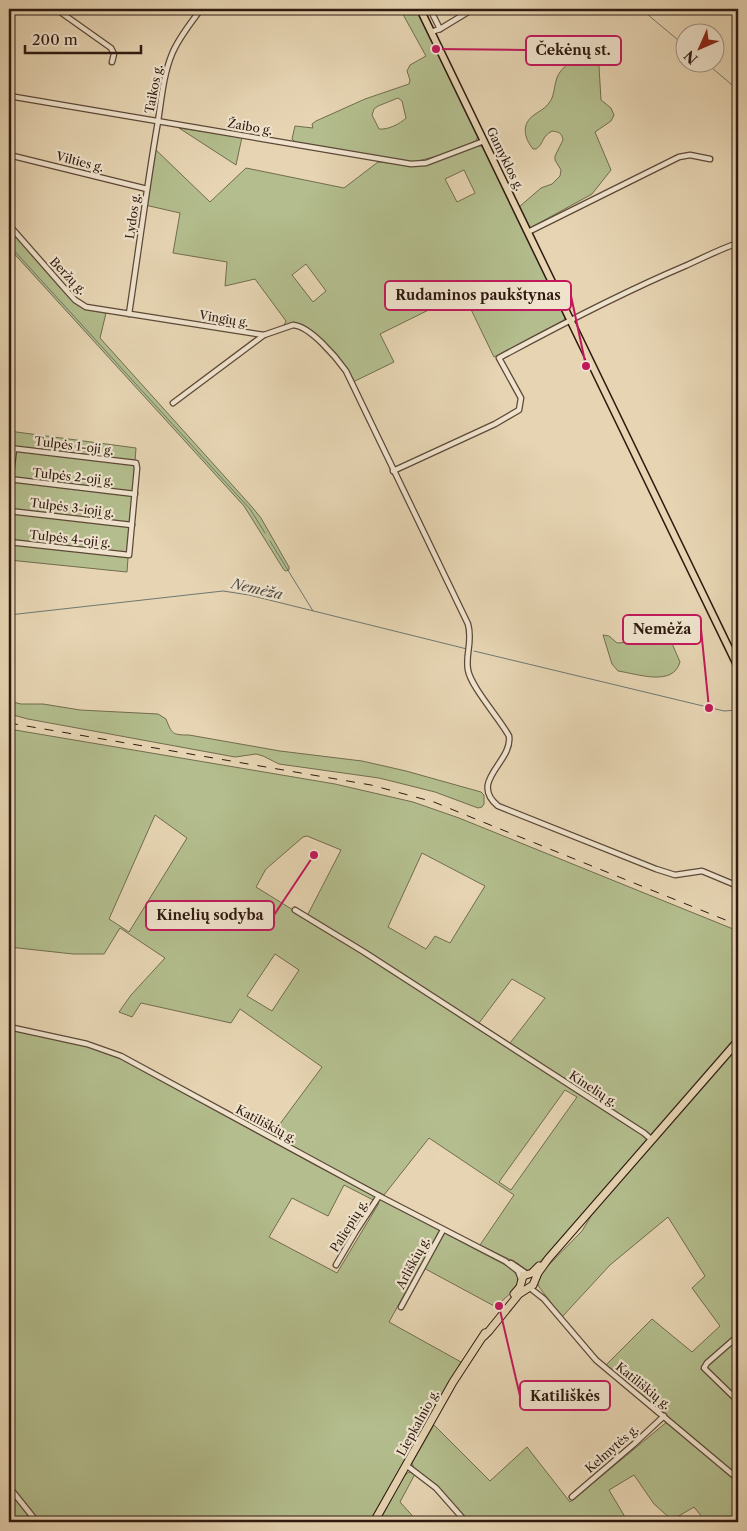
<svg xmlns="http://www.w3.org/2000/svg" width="747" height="1531" font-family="'Libre Caslon Text',serif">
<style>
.green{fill:#b3bd8d;stroke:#716c4e;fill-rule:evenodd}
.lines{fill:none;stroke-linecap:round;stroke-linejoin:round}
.stream{stroke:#6d7872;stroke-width:1}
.minor-casing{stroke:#5d4838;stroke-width:7}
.primary-casing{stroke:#2f1a10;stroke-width:9}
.trunk-casing{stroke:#2f1a10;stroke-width:9}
.minor{stroke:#efe3cd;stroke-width:4.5}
.primary{stroke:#e6d4b2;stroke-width:6}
.trunk{stroke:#e6d4b2;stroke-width:7}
.rail{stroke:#2f1a10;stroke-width:1;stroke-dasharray:9 9;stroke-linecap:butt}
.labels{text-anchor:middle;stroke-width:4.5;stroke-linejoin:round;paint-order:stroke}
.street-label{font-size:12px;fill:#2f1a10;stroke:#efe3cd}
.water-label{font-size:14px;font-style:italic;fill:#4e4941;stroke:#efe3cd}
.leader{fill:none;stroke:#c2185b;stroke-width:2}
.callout-dot{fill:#c2185b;stroke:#efe3cd;stroke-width:2}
.callout{fill:#efe3cd;stroke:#c2185b;stroke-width:2}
.callout-label{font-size:14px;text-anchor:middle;font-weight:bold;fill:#2f1a10}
</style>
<rect width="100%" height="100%" fill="#e6d4b2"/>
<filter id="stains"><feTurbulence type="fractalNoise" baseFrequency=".004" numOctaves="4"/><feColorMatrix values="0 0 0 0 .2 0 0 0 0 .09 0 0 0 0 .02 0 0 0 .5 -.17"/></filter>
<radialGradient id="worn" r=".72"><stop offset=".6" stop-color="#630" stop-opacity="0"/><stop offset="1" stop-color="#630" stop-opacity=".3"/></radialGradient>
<g class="green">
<path d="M400,9h17l57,116 4,11 -2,5 -27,12 -35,9 -119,-20 -3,-3 3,-13 18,2 -1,-4 4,-3 49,-22 44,-15 1,-4 -3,-9 3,-6 16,-9zM398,98l4,3 4,17c-6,6 -18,12 -27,11l-7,-14 2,-6 4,-3z"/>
<path d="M598,50l3,50 10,8 3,7 -3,6 -16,11 16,38 -19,24 -62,34 -11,-21 22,-19 11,-4 8,-8 1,-6 -6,-10v-4l8,-16c-1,-7 -4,-8 -11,-9 -11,6 -8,13 -16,18h-3c-9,-11 -12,-25 1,-34 5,-4 11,-6 15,-12 5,-6 5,-15 7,-22 4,-18 27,-25 42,-31z"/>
<polygon points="179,128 242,137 236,165"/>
<path d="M478,146h4l4,4 79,167 -1,3 -70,37 -31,-64 -83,41 14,28 -41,20c-7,-13 -40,-54 -53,-58 -5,-1 -11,0 -16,1l2,-4 -31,-42 -30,7 2,-24 -54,-9 7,-40 -35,-8 10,-56 55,53 36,-34 98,20 34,-26 44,4zM464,170l11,23 -18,9 -12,-23zM306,264l20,27 -13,11 -21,-27z"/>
<polygon points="9,228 74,301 89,310 106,313 100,338 252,507 261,518 289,567 289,570 286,571 284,570 244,506 9,248"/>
<polygon points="9,431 136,448 127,572 9,560"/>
<path d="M656,614l5,4 19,44c-7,25 -42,12 -62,9l-6,-7 -9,-29 6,1 8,7c29,-1 21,-15 39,-29z"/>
<path d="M9,701l12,3h22l37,6 78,4 8,5c6,15 6,16 23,16l91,16 82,10 44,10 75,21 3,3v9l-2,3 -4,1 -43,-16 -56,-14 -100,-14 -16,-8 -7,-2 -21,3 -207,-38 -19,-5z"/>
<path d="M9,729l326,55 78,18 46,16 279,113v103l-199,229 -6,6 -5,2 -11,-8 -37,-18 34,-50 -85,-57 -45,57 -113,-59 51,-69 -82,-58 -9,14 -90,-20 -9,14 -13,-5 12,-17 34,-37 -45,-30 -16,26h-31l-64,-7v-109l2,-12 -2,-1zM155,815l32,23 -58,94 -20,-13zM307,836l34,14 -35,68 -50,-31 10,-18 37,-32zM422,853l63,33 -35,57 -15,-7 -9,13 -38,-22zM275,954l24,16 -27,41 -25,-15zM512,979l33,19 -35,45 -31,-20zM565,1090l12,7 -66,93 -12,-8z"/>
<path d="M9,1029l81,18 30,11 195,107 194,102c22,17 -2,27 -13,40l-76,-41 -31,56 72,40 -92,160h-360zM344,1185l35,18 -42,70 -68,-36 23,-39 36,18z"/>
<polygon points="738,1048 738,1476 605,1366 652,1319 692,1352 720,1326 692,1288 705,1276 668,1217 610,1265 562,1317 539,1287 537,1282 539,1275 582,1231 591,1216"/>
<polygon points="668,1421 738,1481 738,1522 706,1522 694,1507 672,1520 654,1504 634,1475 609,1490 628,1522 468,1522 433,1484 414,1468 412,1463 434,1425 490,1481 527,1447 570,1502"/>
<polygon points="409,1472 415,1474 400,1502 418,1522 379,1522 404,1476"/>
</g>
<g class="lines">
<g class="stream">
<polyline points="641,9 684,45"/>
<polyline points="705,62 738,90"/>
<polyline points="9,245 250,509 265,533"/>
<polyline points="270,541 313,611"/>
<polyline points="9,615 223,591 249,595 467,649"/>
<polyline points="474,651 724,711 738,710"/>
</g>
<defs>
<g id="minor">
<polyline points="56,9 111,48 114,54 112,62"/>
<polyline points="430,9 440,29"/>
<polyline points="9,17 14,9"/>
<polyline points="431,32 440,29 473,9"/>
<polyline points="9,96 411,164 426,163 484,141"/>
<polyline points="9,155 147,189"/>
<polyline points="9,225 66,290 75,300 86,307 264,335"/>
<polyline points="528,232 679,157 690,155 710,159"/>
<polyline points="9,277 11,275"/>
<path d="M129,314c9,-60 17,-121 27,-181 5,-26 6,-55 16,-79 7,-17 19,-31 29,-45"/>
<path d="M173,403l91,-68 29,-10c17,1 43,32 53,46l122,253c5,18 -3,30 0,46 3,17 32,49 41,66 4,26 -41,45 -11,70l158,63 19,6 27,-4 36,15"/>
<polyline points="9,448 136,463 137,468 129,555 9,542"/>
<path d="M393,471l102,-47 24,-14 2,-12 -22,-40c61,-33 122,-65 186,-92 18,-8 35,-17 53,-23"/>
<polyline points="9,479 135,494"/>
<polyline points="9,491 14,449"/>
<polyline points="9,511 132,525"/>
<polyline points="295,910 364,952 644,1133 652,1140"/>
<polyline points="9,1027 87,1044 121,1056 379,1196 505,1261 518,1271 521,1279"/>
<polyline points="511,1263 527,1274"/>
<polyline points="336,1265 356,1231 379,1196"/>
<polyline points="530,1288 544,1299 596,1360 738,1479"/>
<polyline points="401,1307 443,1230"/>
<polyline points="738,1336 707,1363 704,1368 738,1401"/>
<polyline points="406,1465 436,1488 466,1522"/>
<polyline points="9,1487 37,1522"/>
<polyline points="572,1497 634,1444 664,1416"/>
</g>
<polyline id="primary" points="420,9 738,667"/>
<g id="trunk">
<polyline points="514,1294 520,1287 523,1276 532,1273 539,1266"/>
<polyline points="484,1336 489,1331 519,1294 533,1285 538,1273 548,1259 738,1041"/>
<polyline points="374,1522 453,1382 485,1333"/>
</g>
</defs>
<use href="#minor" class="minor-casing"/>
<use href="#primary" class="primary-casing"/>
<use href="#trunk" class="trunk-casing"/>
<use href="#minor" class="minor"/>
<use href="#primary" class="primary"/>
<use href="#trunk" class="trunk"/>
<polyline class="rail" points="9,723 371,785 434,802 473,818 738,925"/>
</g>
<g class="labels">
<g class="street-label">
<text transform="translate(154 89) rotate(-79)" y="4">Taikos g.</text>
<text transform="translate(250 127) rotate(10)" y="4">Žaibo g.</text>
<text transform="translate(505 159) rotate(64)" y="4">Gamyklos g.</text>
<text transform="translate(80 162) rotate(14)" y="4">Vilties g.</text>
<text transform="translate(133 216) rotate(-82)" y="4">Lydos g.</text>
<text transform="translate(68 276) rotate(46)" y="4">Beržų g.</text>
<text transform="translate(224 319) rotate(9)" y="4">Vingių g.</text>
<text transform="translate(74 446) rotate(7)" y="4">Tulpės 1-oji g.</text>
<text transform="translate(73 477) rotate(6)" y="4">Tulpės 2-oji g.</text>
<text transform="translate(72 508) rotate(7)" y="4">Tulpės 3-ioji g.</text>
<text transform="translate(70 539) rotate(6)" y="4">Tulpės 4-oji g.</text>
<text transform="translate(593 1089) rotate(33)" y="4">Kinelių g.</text>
<text transform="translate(266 1124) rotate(28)" y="4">Katiliškių g.</text>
<text transform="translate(349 1226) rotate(-58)" y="4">Paliepių g.</text>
<text transform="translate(413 1263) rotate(-62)" y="4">Arliškių g.</text>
<text transform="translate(643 1386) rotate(39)" y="4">Katiliškių g.</text>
<text transform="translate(418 1423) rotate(-61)" y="4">Liepkalnio g.</text>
<text transform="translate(612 1449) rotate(-41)" y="4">Kelmytės g.</text>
</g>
<g class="water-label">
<text transform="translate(257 589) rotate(13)" y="5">Nemėža</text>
</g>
</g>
<path class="leader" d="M436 49L526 50M586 366L571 296M709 708L701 629M314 855L274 915M499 1306L520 1396"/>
<g class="callout-dot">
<circle cx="436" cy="49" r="5"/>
<circle cx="586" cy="366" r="5"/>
<circle cx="709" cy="708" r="5"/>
<circle cx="314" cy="855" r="5"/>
<circle cx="499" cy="1306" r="5"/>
</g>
<g class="callout">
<rect x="526" y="36" width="95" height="29" rx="5"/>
<rect x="385" y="281" width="186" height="29" rx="5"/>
<rect x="623" y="615" width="78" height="29" rx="5"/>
<rect x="146" y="901" width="128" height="29" rx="5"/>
<rect x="520" y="1381" width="90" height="29" rx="5"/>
</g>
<g class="callout-label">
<text x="573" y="55">Čekėnų st.</text>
<text x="478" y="300">Rudaminos paukštynas</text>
<text x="662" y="634">Nemėža</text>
<text x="210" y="920">Kinelių sodyba</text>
<text x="565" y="1401">Katiliškės</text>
</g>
<rect width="747" height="1531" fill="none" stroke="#e6d4b2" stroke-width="30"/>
<rect x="10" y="10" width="727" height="1511" fill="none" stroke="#2f1a10" stroke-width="2.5"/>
<rect x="15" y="15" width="717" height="1501" fill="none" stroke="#2f1a10"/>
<g transform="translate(700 48) rotate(225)"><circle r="24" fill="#efe3cd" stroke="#a29381"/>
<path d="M0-4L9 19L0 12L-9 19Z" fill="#8f2418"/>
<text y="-8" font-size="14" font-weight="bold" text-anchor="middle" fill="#2f1a10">N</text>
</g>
<path d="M25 45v8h116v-8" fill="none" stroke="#2f1a10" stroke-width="2.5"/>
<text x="32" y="45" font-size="15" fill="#2f1a10" stroke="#efe3cd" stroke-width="4" paint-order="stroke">200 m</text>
<rect width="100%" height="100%" filter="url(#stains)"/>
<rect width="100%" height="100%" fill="url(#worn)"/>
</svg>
